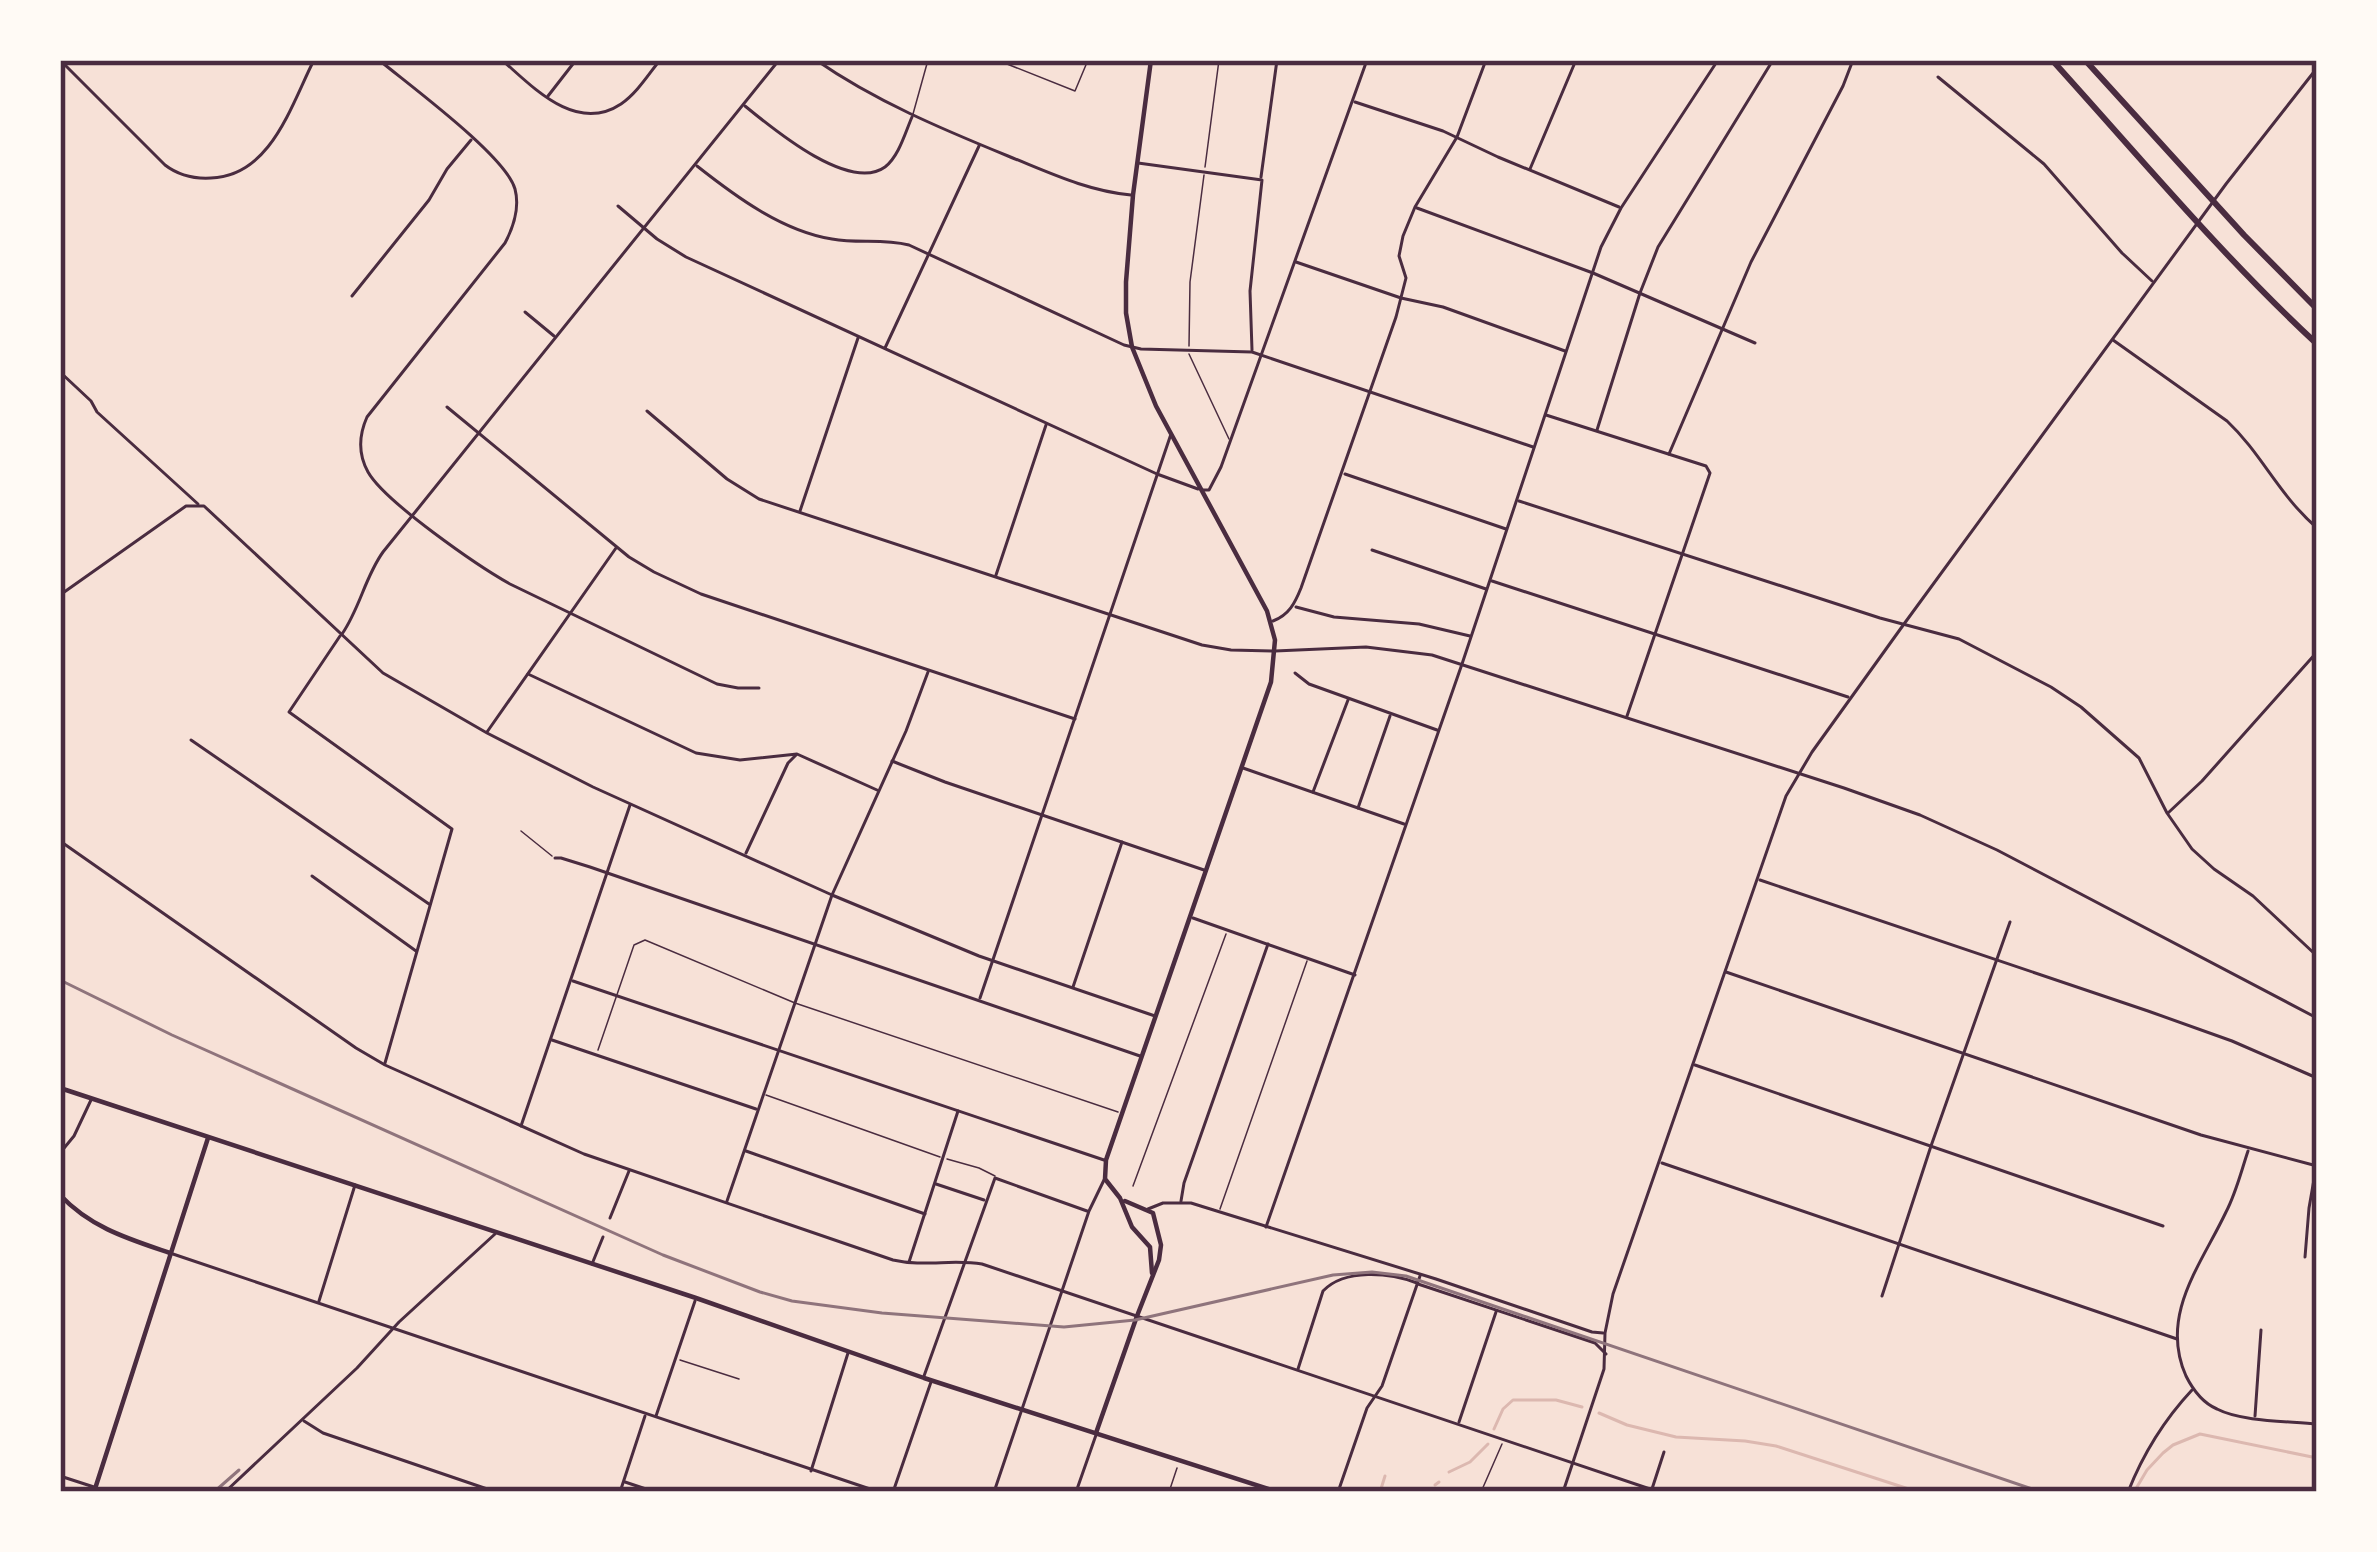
<svg xmlns="http://www.w3.org/2000/svg" width="2377" height="1552" font-family="'Nunito Sans',sans-serif">
<style>
.lines{fill:none;stroke-linecap:round;stroke-linejoin:round}
.stream{stroke:#dcb8b0;stroke-width:3}
.service{stroke:#4a2c40;stroke-width:1.5}
.pedestrian{stroke:#4a2c40;stroke-width:1.5}
.minor{stroke:#4a2c40;stroke-width:3}
.tertiary{stroke:#4a2c40;stroke-width:3}
.secondary{stroke:#4a2c40;stroke-width:3}
.primary{stroke:#4a2c40;stroke-width:4.5}
.motorway{stroke:#4a2c40;stroke-width:6}
.rail{stroke:#8f747c;stroke-width:3}
.neatline{fill:none;stroke:#4a2c40;stroke-width:4.5}
</style>
<rect width="100%" height="100%" fill="#f7e1d7"/>
<g class="lines">
<g class="stream">
<polyline points="1599,1413 1627,1425 1676,1437 1745,1441 1776,1446 1918,1492"/>
<polyline points="1494,1429 1503,1409 1513,1400 1556,1400 1582,1407"/>
<polyline points="1449,1472 1470,1462 1488,1444"/>
<polyline points="1435,1485 1439,1482"/>
<polyline points="1380,1492 1385,1476"/>
<polyline points="2134,1492 2147,1470 2163,1453 2173,1445 2200,1434 2317,1458"/>
</g>
<g class="service">
<polyline points="997,60 1075,91 1088,60"/>
<polyline points="913,114 928,60"/>
<polyline points="1205,167 1219,60"/>
<polyline points="1189,346 1190,282 1204,175"/>
<polyline points="1189,354 1229,439"/>
<polyline points="521,831 552,856"/>
<polyline points="598,1050 634,945 645,940 795,1003 1118,1112"/>
<polyline points="766,1095 940,1157"/>
<polyline points="947,1159 979,1168 995,1176"/>
<polyline points="1133,1186 1226,934"/>
<polyline points="1220,1209 1307,961"/>
<polyline points="680,1360 739,1379"/>
<polyline points="1481,1492 1502,1444"/>
</g>
<polyline class="pedestrian" points="1169,1492 1177,1468"/>
<g class="minor">
<path d="M379,60c30,25 127,96 136,129 5,19 -1,37 -10,54l-138,174c-8,18 -9,37 1,55 17,30 110,94 142,112l207,100 21,4h21"/>
<path d="M502,60c31,27 74,74 119,44 16,-11 27,-29 39,-44"/>
<polyline points="1938,77 2044,164 2122,253 2152,281"/>
<polyline points="548,96 576,60"/>
<polyline points="1355,102 1443,131 1498,157 1619,207"/>
<path d="M745,106c27,22 104,87 140,61 14,-11 20,-34 27,-50"/>
<polyline points="1138,163 1262,180 1250,291 1252,350"/>
<path d="M697,166c38,30 85,65 135,73 27,5 49,-1 77,6l215,100 17,4 111,3 281,95"/>
<polyline points="1530,169 1576,60"/>
<polyline points="1261,177 1277,60"/>
<polyline points="618,206 657,239 686,257 1157,474 1198,489"/>
<polyline points="1417,208 1593,273 1755,343"/>
<polyline points="1296,262 1401,298 1443,307 1565,351"/>
<polyline points="352,296 429,200 447,169 471,140"/>
<polyline points="525,312 554,336"/>
<path d="M2113,340l114,81c35,33 51,73 90,107"/>
<polyline points="885,348 979,146"/>
<polyline points="60,372 91,401 97,412 198,504"/>
<polyline points="447,407 629,557 654,572 701,594 1075,719"/>
<polyline points="647,411 727,479 759,499 1202,645 1231,650 1274,651"/>
<polyline points="1546,415 1706,466 1710,473 1627,716"/>
<polyline points="1597,430 1640,293 1658,247 1773,60"/>
<polyline points="1669,454 1751,262 1843,86 1853,60"/>
<polyline points="1345,474 1506,529"/>
<polyline points="1519,501 1880,618 1959,639 2051,687 2081,707 2139,758 2167,813 2192,849 2214,869 2253,896 2317,956"/>
<polyline points="800,511 858,338"/>
<polyline points="1372,550 1486,589"/>
<polyline points="996,575 1046,425"/>
<polyline points="1492,581 1848,697"/>
<polyline points="1296,607 1334,617 1419,624 1470,636"/>
<path d="M1273,621c16,-6 22,-18 28,-33l95,-271 10,-39 -7,-22 4,-20 12,-29 42,-70 29,-77"/>
<polyline points="340,636 289,712 452,829 385,1063"/>
<polyline points="1295,673 1309,684 1437,730"/>
<polyline points="528,674 696,753 740,760 797,754 877,790"/>
<polyline points="487,732 616,548"/>
<polyline points="191,740 429,904"/>
<polyline points="892,761 945,782 1204,870"/>
<polyline points="1243,768 1404,824"/>
<polyline points="1313,792 1348,700"/>
<polyline points="1358,808 1390,716"/>
<polyline points="2168,813 2202,781 2317,652"/>
<polyline points="746,853 788,763 796,755"/>
<polyline points="555,858 561,858 590,867 1140,1056"/>
<polyline points="312,876 416,951"/>
<polyline points="1760,880 2148,1011 2232,1041 2317,1078"/>
<polyline points="1193,918 1355,975"/>
<polyline points="1726,972 2201,1135 2317,1166"/>
<polyline points="573,981 1104,1160"/>
<polyline points="1073,987 1122,842"/>
<polyline points="980,998 1171,434"/>
<polyline points="552,1040 756,1109"/>
<polyline points="1695,1065 2163,1226"/>
<polyline points="746,1151 925,1214"/>
<path d="M2248,1151c-7,21 -12,42 -22,61 -25,53 -67,103 -40,164 7,14 17,27 31,33 25,13 72,12 100,15"/>
<polyline points="60,1153 74,1136 91,1100"/>
<polyline points="1662,1163 2177,1339"/>
<polyline points="936,1184 984,1200"/>
<polyline points="727,1201 832,895 906,731 928,672"/>
<polyline points="1181,1201 1184,1183 1268,944"/>
<polyline points="610,1218 629,1171"/>
<polyline points="2305,1257 2309,1208 2316,1168"/>
<polyline points="909,1262 958,1111"/>
<polyline points="592,1264 603,1237"/>
<polyline points="1882,1296 1931,1146 2010,922"/>
<polyline points="319,1301 355,1185"/>
<path d="M1298,1369l25,-78c22,-23 67,-18 94,-8"/>
<polyline points="924,1376 995,1178 1087,1211"/>
<polyline points="656,1416 695,1301"/>
<polyline points="2255,1416 2261,1330"/>
<polyline points="1459,1422 1496,1312"/>
<polyline points="811,1471 848,1353"/>
<polyline points="60,1476 94,1487"/>
<polyline points="625,1482 655,1492"/>
<polyline points="620,1492 645,1416"/>
<polyline points="893,1492 931,1382"/>
<polyline points="994,1492 1089,1211 1104,1180"/>
<polyline points="1651,1492 1664,1452"/>
<path d="M2128,1492c15,-38 36,-72 64,-102"/>
</g>
<g class="tertiary">
<path d="M60,60l105,105c13,10 29,14 46,13 60,-2 80,-73 103,-118"/>
<path d="M816,60c59,41 126,69 192,96 40,16 79,35 123,39"/>
<polyline points="1202,490 1209,490 1221,467 1367,60"/>
<polyline points="60,595 186,506 204,506 383,673 487,733 593,787 832,895 979,956 1155,1016"/>
<path d="M342,634c18,-26 23,-57 41,-82l396,-492"/>
<path d="M60,841l296,207 29,17 199,89 309,106c30,7 60,-1 89,4l677,228"/>
<polyline points="521,1126 630,805"/>
<polyline points="1148,1209 1163,1203 1191,1203 1436,1279 1592,1332 1603,1333"/>
<polyline points="1266,1227 1462,664 1601,247 1621,208 1718,60"/>
<polyline points="170,1253 879,1492"/>
<polyline points="1418,1284 1595,1343 1606,1354"/>
<polyline points="304,1421 323,1433 496,1492"/>
<polyline points="225,1492 357,1368 399,1322 495,1234"/>
<polyline points="1338,1492 1367,1408 1382,1386 1420,1276"/>
</g>
<g class="secondary">
<polyline points="1275,651 1366,647 1432,655 1844,788 1920,815 1997,850 2317,1018"/>
<polyline points="1076,1492 1096,1435"/>
<polyline points="1563,1492 1604,1369 1605,1333 1613,1294 1786,796 1812,752 1904,624 2226,184 2317,68"/>
</g>
<g class="primary">
<polyline points="1151,60 1133,195 1126,282 1126,313 1132,347 1156,406 1267,611 1275,640 1271,682 1106,1160 1105,1179 1120,1198 1132,1227 1150,1247 1152,1273"/>
<polyline points="60,1088 696,1298 924,1378 1278,1492"/>
<path d="M60,1195c31,33 69,44 110,58"/>
<polyline points="1096,1433 1137,1316 1159,1260 1161,1245 1153,1213 1125,1201"/>
<polyline points="94,1492 208,1138"/>
</g>
<g class="motorway">
<path d="M2052,60c87,96 170,196 265,284"/>
<polyline points="2085,60 2244,235 2317,309"/>
</g>
<g class="rail">
<polyline points="60,980 172,1035 663,1255 760,1292 792,1301 882,1313 1064,1327 1135,1320 1333,1275 1372,1272 1406,1276 2041,1492"/>
<polyline points="214,1492 239,1470"/>
</g>
</g>
<rect width="2377" height="1552" fill="none" stroke="#fffaf5" stroke-width="126"/>
<rect x="63" y="63" width="2251" height="1426" class="neatline"/>
</svg>
